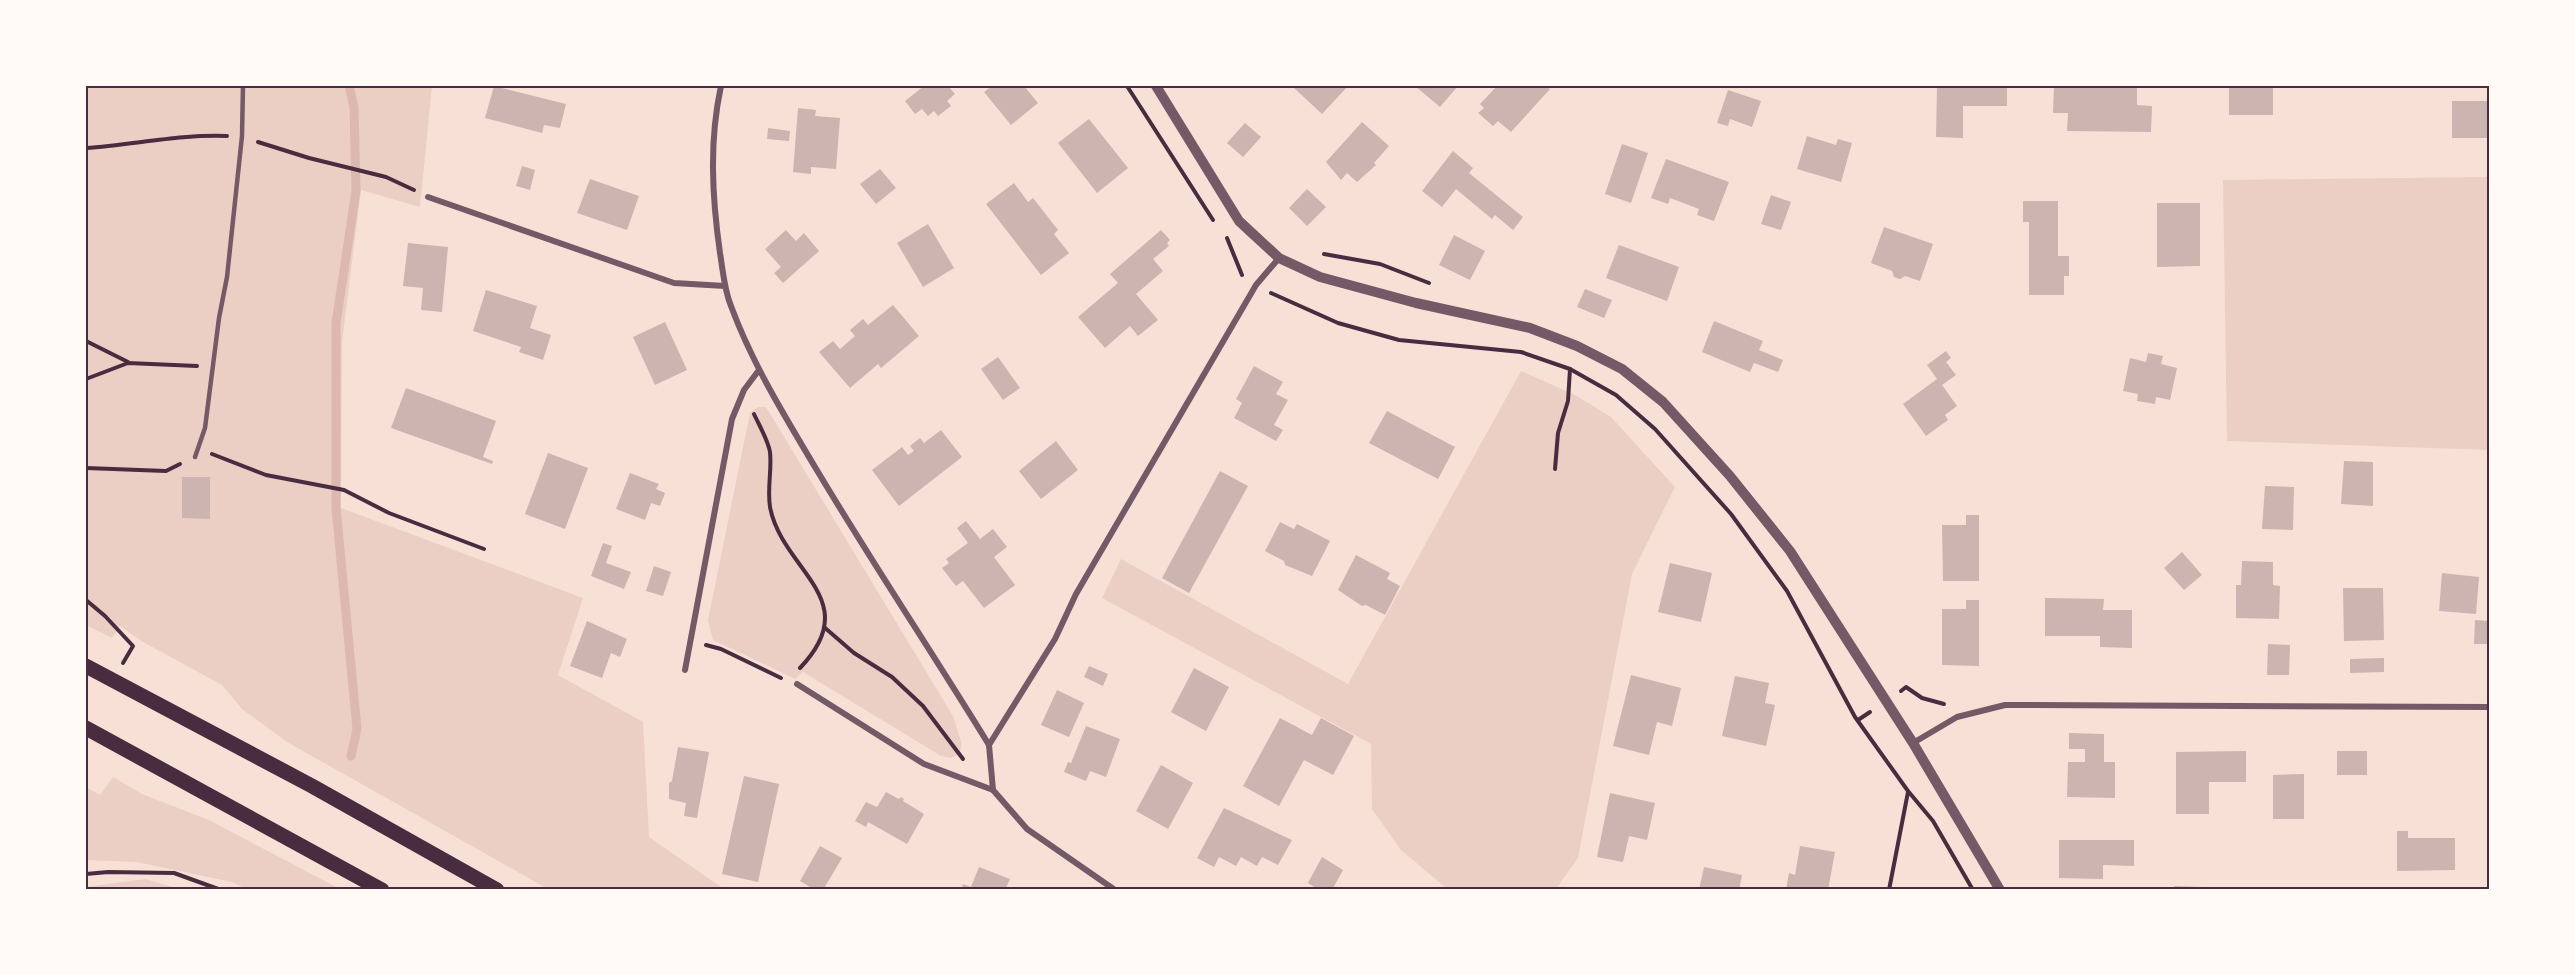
<svg xmlns="http://www.w3.org/2000/svg" width="2575" height="975" font-family="Mulish,sans-serif">
<style>
.green{fill:#ebcfc5}
.lines{fill:none;stroke-linecap:round;stroke-linejoin:round}
.stream{stroke:#dcb8b0;stroke-width:9}
.building{fill:#ccb4b1}
.path{stroke:#4a2c40;stroke-width:4}
.service{stroke:#755966;stroke-width:4.5}
.minor{stroke:#755966;stroke-width:6}
.tertiary{stroke:#755966;stroke-width:10}
.primary{stroke:#4a2c40;stroke-width:15}
.neatline{fill:none;stroke:#4a2c40;stroke-width:2}
</style>
<rect width="100%" height="100%" fill="#f7e1d7"/>
<g class="green">
<polygon points="86,86 432,86 420,207 361,190 342,342 341,508 583,598 558,675 643,722 649,837 724,889 548,889 287,742 242,709 222,685 143,642 120,626 112,638 86,625"/>
<polygon points="2489,177 2489,450 2227,441 2223,180"/>
<polygon points="1521,371 1575,395 1611,417 1675,487 1632,574 1578,858 1556,889 1446,888 1401,850 1372,809 1371,744 1102,598 1121,559 1348,684"/>
<polygon points="758,407 766,407 953,716 962,744 959,754 951,758 941,756 803,672 795,679 713,640 708,620 750,413"/>
<polygon points="113,777 142,794 209,820 340,889 246,889 232,882 136,862 86,860 86,787 100,795"/>
<polygon points="145,879 180,889 86,889 86,887"/>
</g>
<g class="lines">
<polyline class="stream" points="349,86 354,107 356,191 336,323 336,508 357,729 351,756"/>
</g>
<g class="building">
<polygon points="494,86 566,104 560,128 544,125 542,133 485,118"/>
<polygon points="924,86 948,86 955,94 947,101 951,106 938,116 934,111 928,116 922,109 915,114 905,101"/>
<polygon points="992,86 1024,86 1038,103 1011,125 984,92"/>
<polygon points="1295,86 1348,86 1322,114 1293,87"/>
<polygon points="1415,86 1458,86 1440,107"/>
<polygon points="1497,86 1546,86 1550,89 1511,132 1498,121 1493,126 1478,113 1484,108 1480,104"/>
<polygon points="1937,86 2007,86 2007,106 1963,106 1963,138 1936,137"/>
<polygon points="2054,86 2137,86 2137,105 2152,106 2151,132 2067,131 2068,113 2053,113"/>
<rect x="2229" y="86" width="44" height="29"/>
<polygon points="1728,90 1761,101 1752,127 1730,119 1728,126 1717,123"/>
<rect x="2452" y="101" width="38" height="37"/>
<polygon points="798,108 816,110 815,116 840,118 836,169 811,167 811,174 793,172"/>
<polygon points="1089,119 1128,168 1097,193 1058,143"/>
<polygon points="1362,122 1389,146 1374,163 1376,165 1357,182 1347,173 1341,180 1326,162"/>
<polygon points="1245,123 1261,137 1243,157 1227,143"/>
<polygon points="768,128 790,131 789,141 767,139"/>
<polygon points="1807,136 1836,145 1838,139 1852,143 1841,182 1797,169"/>
<polygon points="1622,144 1648,153 1631,203 1605,194"/>
<polygon points="1453,151 1473,168 1469,173 1523,217 1513,230 1495,215 1492,219 1456,189 1442,207 1422,191"/>
<polygon points="1666,159 1729,182 1714,221 1697,215 1699,209 1670,198 1668,204 1651,198"/>
<polygon points="522,166 535,170 530,190 516,186"/>
<polygon points="880,169 896,188 876,204 860,184"/>
<polygon points="590,179 639,196 627,230 577,213"/>
<polygon points="1014,183 1028,202 1033,198 1058,230 1054,234 1069,253 1041,275 986,204"/>
<polygon points="1307,189 1326,207 1307,226 1289,208"/>
<polygon points="1771,195 1791,202 1781,230 1761,224"/>
<polygon points="2023,201 2058,201 2058,256 2069,256 2069,276 2064,276 2064,295 2029,295 2029,222 2023,222"/>
<polygon points="2157,203 2200,203 2200,266 2157,267"/>
<polygon points="928,224 954,268 923,287 897,243"/>
<polygon points="1884,227 1933,244 1920,281 1905,276 1900,279 1894,277 1892,271 1871,263"/>
<polygon points="786,230 796,241 804,233 819,251 783,283 774,273 781,267 765,249"/>
<polygon points="1161,230 1170,240 1167,243 1169,246 1153,259 1163,271 1136,294 1158,320 1138,336 1130,326 1105,348 1078,317 1118,283 1110,274"/>
<polygon points="1454,235 1485,251 1470,280 1439,265"/>
<polygon points="408,243 448,247 442,312 421,310 423,288 403,286"/>
<polygon points="1619,245 1679,267 1667,301 1606,278"/>
<polygon points="1585,289 1612,300 1604,318 1577,307"/>
<polygon points="486,290 537,306 530,328 551,335 543,360 519,352 521,347 473,331"/>
<polygon points="893,305 919,336 881,368 878,364 850,388 819,352 833,341 840,349 855,336 850,330 863,319 868,325"/>
<polygon points="1714,321 1763,341 1759,350 1783,360 1778,372 1754,363 1750,372 1702,352"/>
<polygon points="665,322 687,370 655,385 633,337"/>
<polygon points="1946,351 1951,358 1946,362 1956,375 1942,385 1957,406 1945,415 1948,420 1926,436 1903,404 1937,379 1927,365"/>
<polygon points="2148,353 2163,356 2161,364 2177,368 2170,400 2156,397 2155,404 2137,401 2138,394 2123,391 2130,358 2146,362"/>
<polygon points="998,357 1020,388 1003,400 981,369"/>
<polygon points="1254,366 1283,382 1276,394 1288,400 1274,425 1283,430 1276,441 1234,418 1242,403 1236,399"/>
<polygon points="406,388 496,421 483,457 493,461 492,464 391,428"/>
<polygon points="1387,411 1455,447 1438,479 1369,443"/>
<polygon points="941,430 962,457 899,506 872,470 902,447 908,455 914,451 910,446 920,438 924,443"/>
<polygon points="1056,441 1078,470 1041,499 1019,471"/>
<polygon points="548,453 588,468 565,529 525,514"/>
<polygon points="2344,461 2373,462 2373,506 2341,504"/>
<polygon points="1220,471 1248,486 1189,593 1162,578"/>
<polygon points="630,473 659,484 656,489 665,493 660,506 651,503 645,520 616,509"/>
<polygon points="182,477 210,477 210,519 182,518"/>
<polygon points="2265,486 2294,487 2293,530 2262,529"/>
<polygon points="1966,515 1979,515 1979,581 1943,581 1942,525 1966,525"/>
<polygon points="966,521 980,539 993,529 1007,547 994,557 1015,585 984,608 963,581 956,586 942,568 949,563 946,559 968,543 957,528"/>
<polygon points="1280,522 1294,529 1297,524 1330,541 1312,576 1285,565 1284,561 1265,551"/>
<polygon points="603,543 612,546 606,563 631,572 624,589 591,576"/>
<polygon points="2182,552 2202,575 2184,590 2164,568"/>
<polygon points="1356,555 1390,573 1387,579 1400,586 1385,615 1366,605 1362,606 1338,590"/>
<polygon points="2242,561 2273,562 2273,585 2280,586 2279,619 2236,618 2236,585 2241,585"/>
<polygon points="1670,563 1712,573 1701,622 1658,612"/>
<polygon points="654,566 671,572 663,596 646,591"/>
<polygon points="2442,573 2479,577 2476,614 2439,611"/>
<polygon points="2343,588 2383,588 2384,640 2344,641"/>
<polygon points="2045,598 2104,599 2103,610 2132,610 2132,648 2100,647 2100,636 2045,636"/>
<polygon points="1966,600 1979,600 1979,666 1942,665 1942,609 1966,609"/>
<polygon points="2475,620 2490,621 2490,644 2474,644"/>
<polygon points="587,621 627,639 620,657 611,653 602,678 570,666"/>
<polygon points="2268,644 2290,645 2289,675 2267,675"/>
<polygon points="2384,658 2384,672 2350,673 2350,659"/>
<polygon points="1089,666 1108,674 1103,686 1084,677"/>
<polygon points="1194,668 1229,687 1206,731 1171,712"/>
<polygon points="1631,675 1681,688 1672,726 1657,722 1649,755 1613,746"/>
<polygon points="1735,676 1769,683 1765,703 1775,705 1766,746 1722,736"/>
<polygon points="1057,690 1084,703 1069,737 1041,725"/>
<polygon points="1280,718 1312,735 1321,718 1354,736 1333,775 1304,760 1279,806 1243,786"/>
<polygon points="1086,726 1120,739 1106,777 1090,771 1086,781 1064,772 1068,762 1071,763"/>
<polygon points="2069,733 2104,734 2104,762 2115,762 2115,798 2067,797 2068,762 2085,762 2085,749 2069,749"/>
<polygon points="678,747 709,752 697,818 684,816 686,803 669,799 669,783 672,781"/>
<polygon points="2246,751 2246,782 2209,782 2209,814 2176,814 2176,752"/>
<rect x="2337" y="751" width="30" height="24"/>
<polygon points="1161,765 1193,783 1168,829 1136,811"/>
<polygon points="2304,774 2304,819 2273,819 2273,775"/>
<polygon points="744,776 779,784 758,882 722,874"/>
<polygon points="886,792 899,799 901,797 904,799 903,801 924,814 907,844 868,822 866,827 855,821 866,802 877,807"/>
<polygon points="1610,793 1655,803 1647,840 1629,836 1623,862 1597,857"/>
<polygon points="1224,808 1292,840 1278,865 1262,857 1257,866 1241,857 1236,866 1219,857 1214,867 1197,858"/>
<polygon points="2397,831 2408,831 2408,838 2455,838 2455,870 2397,871"/>
<polygon points="2059,840 2134,840 2134,866 2103,865 2103,879 2059,878"/>
<polygon points="820,846 842,858 823,890 815,890 800,881"/>
<polygon points="1800,846 1835,852 1828,890 1786,890 1789,873 1795,875"/>
<polygon points="1322,857 1343,870 1332,890 1319,890 1308,883"/>
<polygon points="979,867 1010,879 1005,890 961,890 963,884 971,887"/>
<polygon points="1704,867 1742,875 1739,890 1699,890"/>
<polygon points="2174,886 2205,887 2205,890 2174,890"/>
</g>
<g class="lines">
<g class="path">
<polyline points="1127,86 1213,220"/>
<polyline points="258,142 309,158 386,177 414,190"/>
<path d="M86,148c47,-3 94,-14 141,-12"/>
<polyline points="1227,238 1242,275"/>
<polyline points="1324,254 1380,264 1429,283"/>
<polyline points="1271,293 1338,323 1399,340 1521,352 1570,369 1616,395 1655,429 1731,514 1787,591 1855,717 1908,791 1933,821 1973,890"/>
<polyline points="86,341 128,362"/>
<polyline points="86,379 128,363 197,366"/>
<path d="M754,414c5,11 14,26 16,38 2,18 -3,37 0,55 12,64 96,92 30,161"/>
<polyline points="212,454 266,475 344,490 389,513 484,549"/>
<polyline points="86,468 166,471 180,464"/>
<polyline points="1555,469 1558,433 1568,401 1570,369"/>
<polyline points="86,600 105,616 133,646 123,663"/>
<polyline points="824,627 854,653 892,677 923,706 963,759"/>
<polyline points="706,645 721,649 781,678"/>
<polyline points="1901,691 1906,687 1922,698 1944,704"/>
<polyline points="1858,720 1870,712"/>
<polyline points="86,874 108,872 174,873 221,890"/>
<polyline points="1889,890 1908,792"/>
</g>
<polyline class="service" points="195,457 205,428 219,318 227,277 242,136 243,86"/>
<g class="minor">
<path d="M721,86c-12,55 -9,111 -1,167 3,18 4,36 11,53 21,57 53,109 84,161 56,94 117,185 174,278l4,45 34,39 88,61"/>
<polyline points="428,197 674,283 725,286"/>
<polyline points="685,670 732,419 744,390 759,370"/>
<polyline points="797,684 924,764 993,790"/>
<polyline points="1913,743 1957,717 2005,705 2490,707"/>
<polyline points="989,745 1055,639 1076,594 1256,285 1279,258"/>
</g>
<polyline class="tertiary" points="1156,86 1239,221 1279,258 1320,277 1416,303 1530,328 1577,346 1622,369 1663,402 1730,476 1790,551 1913,743 2000,890"/>
<g class="primary">
<polyline points="86,666 312,786 497,890"/>
<polyline points="86,728 382,890"/>
</g>
</g>
<rect width="2575" height="975" fill="none" stroke="#fffaf5" stroke-width="174"/>
<rect x="87" y="87" width="2401" height="801" class="neatline"/>
</svg>
